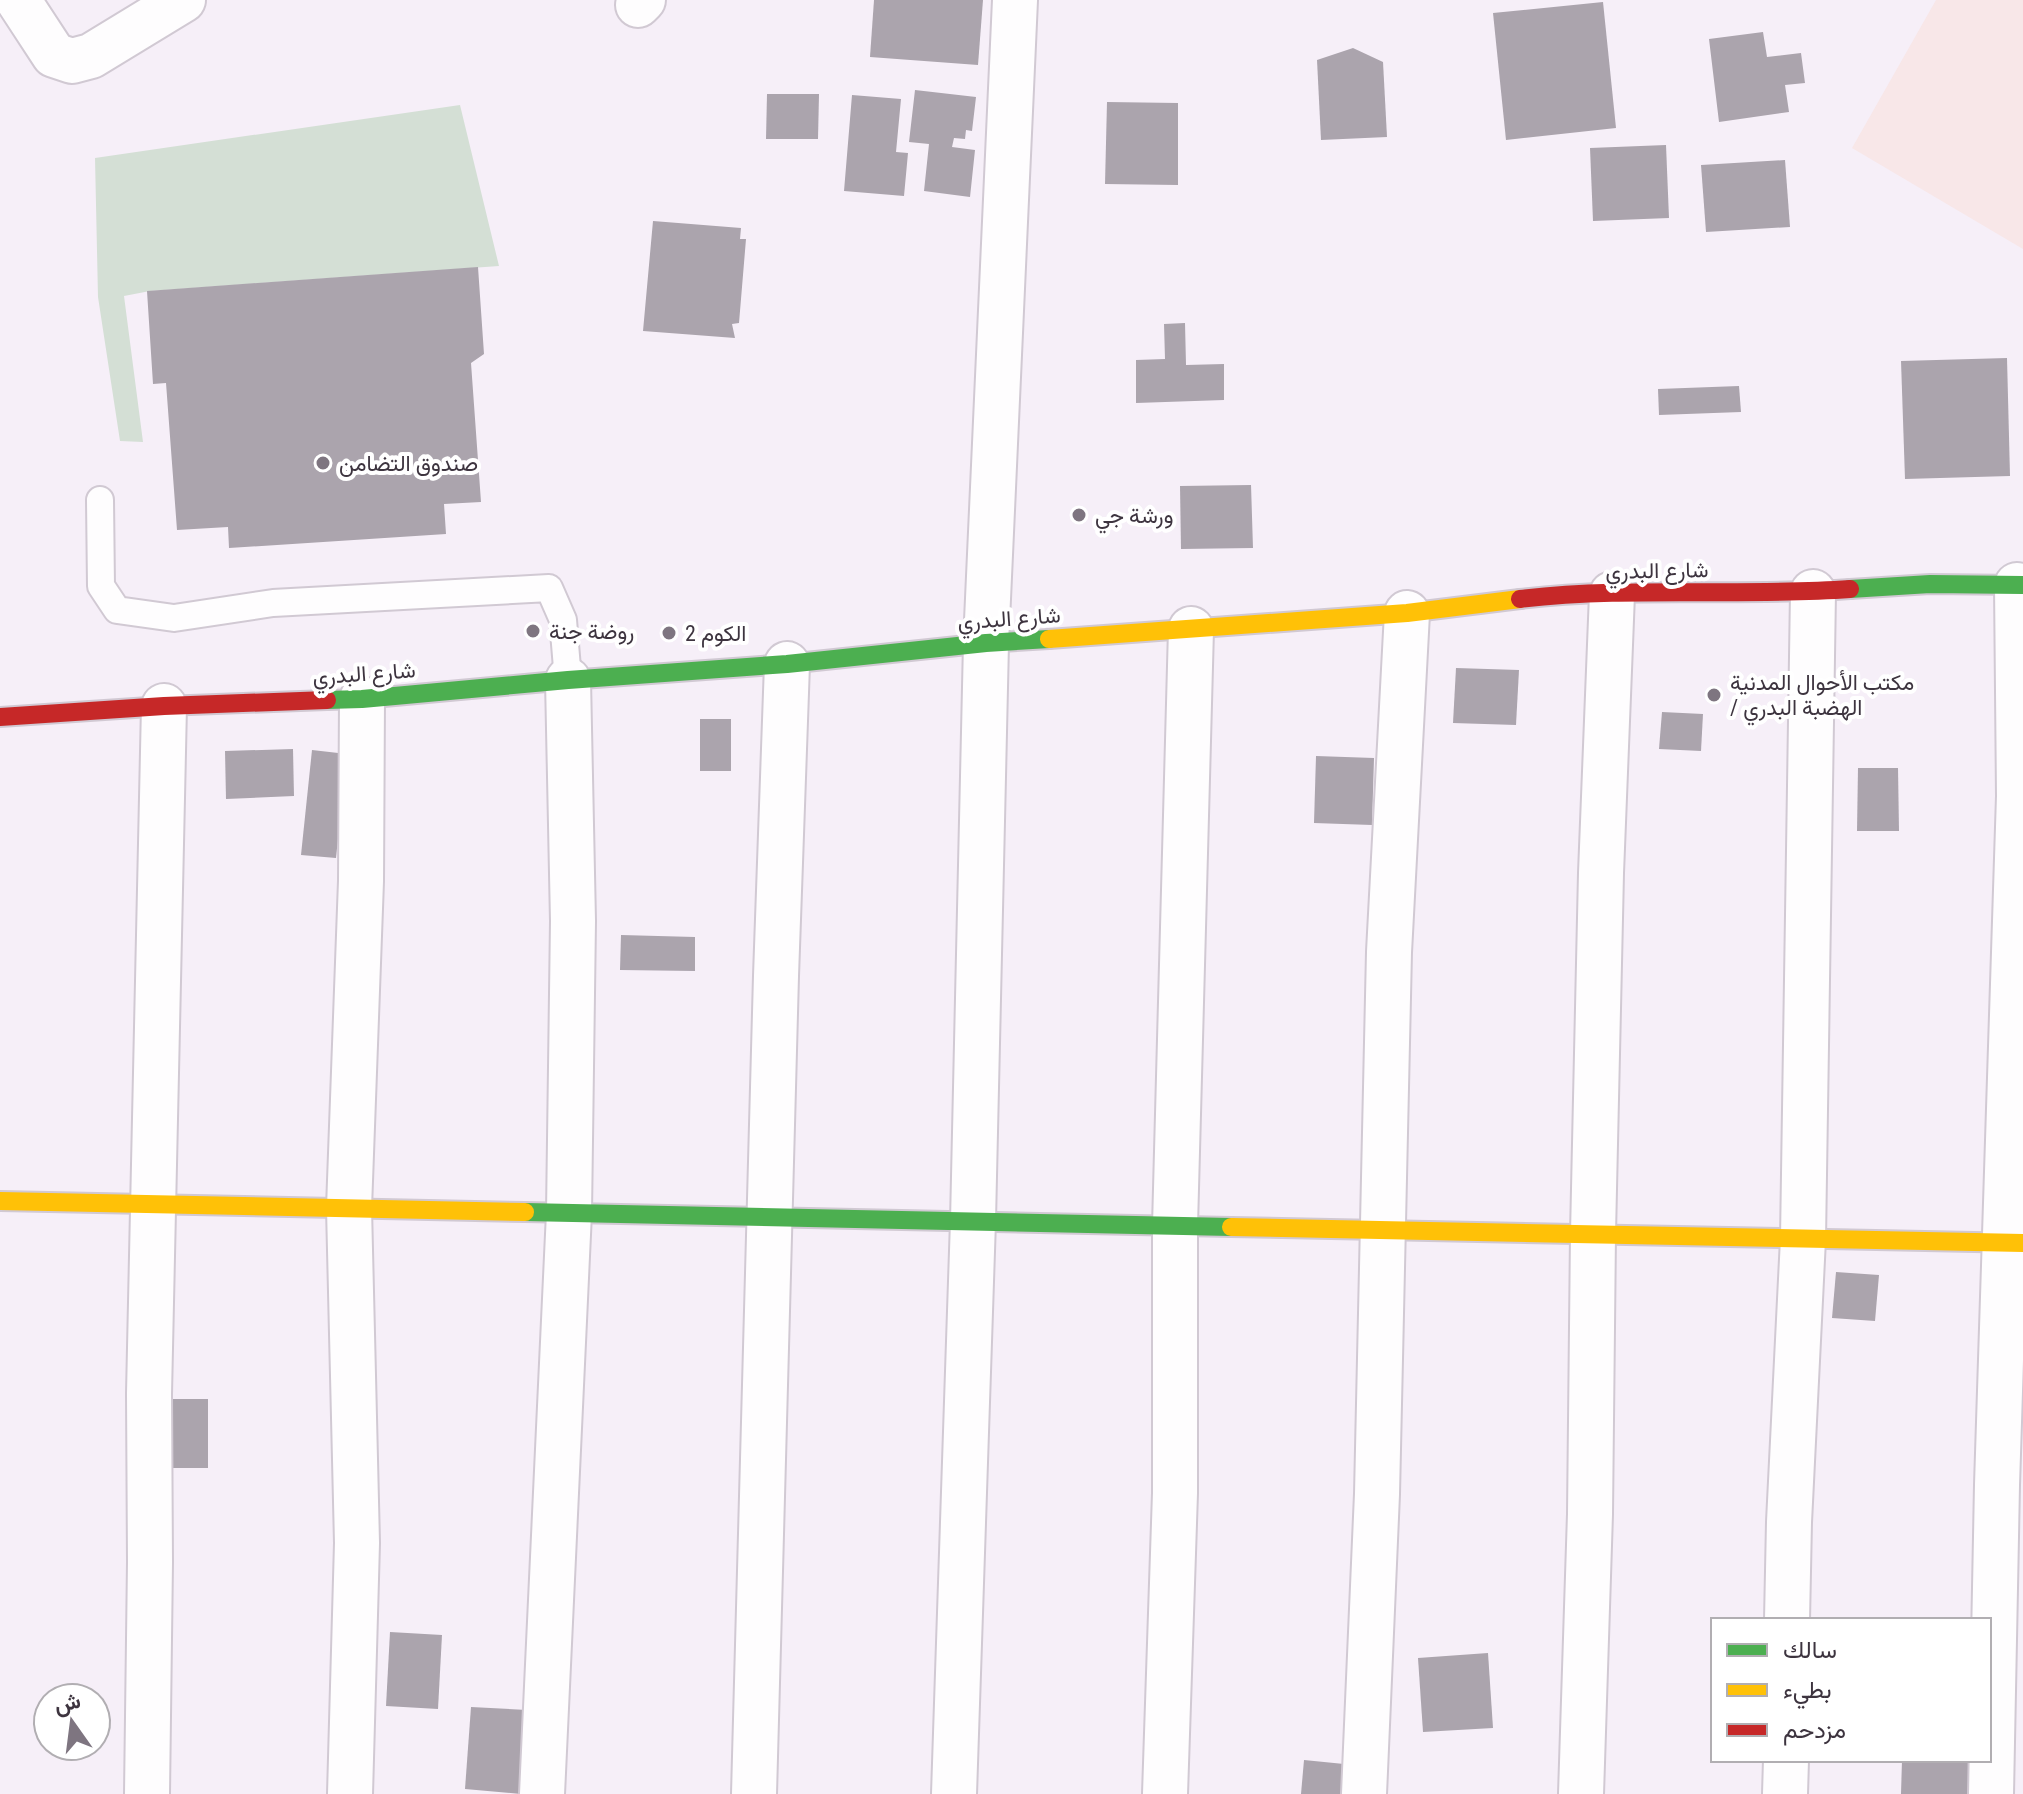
<svg xmlns="http://www.w3.org/2000/svg" width="2023" height="1794" font-family="'Roboto Condensed',Vazirmatn,sans-serif">
<style>
.education{fill:#f8e7e8}
.green{fill:#d4dfd5}
.building{fill:#aba4ad}
.lines{fill:none;stroke-linecap:round;stroke-linejoin:round}
.lane-casing{stroke:#d1c9d3;stroke-width:30}
.street-casing{stroke:#d1c9d3;stroke-width:48}
.fast-casing{stroke:#d1c9d3;stroke-width:22}
.slow-casing{stroke:#d1c9d3;stroke-width:22}
.jam-casing{stroke:#d1c9d3;stroke-width:22}
.lane{stroke:#fefdfe;stroke-width:26}
.street{stroke:#fefdfe;stroke-width:44}
.fast{stroke:#4caf50;stroke-width:18}
.slow{stroke:#ffc107;stroke-width:18}
.jam{stroke:#c62828;stroke-width:18}
.poi-dot{fill:#7e7580;stroke:#fff;stroke-width:3}
.labels{text-anchor:middle;stroke-width:8;stroke-linejoin:round;paint-order:stroke}
.poi-label{font-size:22px;fill:#3d343f;stroke:#fff;text-anchor:start}
.street-label{font-size:22px;fill:#3d343f;stroke:#fff}
</style>
<rect width="100%" height="100%" fill="#f6eff8"/>
<polygon class="education" points="1936,0 2023,0 2023,249 1852,148"/>
<polygon class="green" points="460,105 499,266 150,291 124,296 143,442 120,441 98,297 95,158"/>
<g class="building">
<polygon points="874,0 983,0 978,65 870,57"/>
<polygon points="1603,2 1616,128 1506,140 1493,13"/>
<polygon points="1763,32 1767,57 1801,53 1805,83 1785,85 1789,112 1719,122 1709,39"/>
<polygon points="1353,48 1383,62 1387,137 1321,140 1317,60"/>
<polygon points="915,90 976,97 972,131 966,130 965,139 954,138 952,147 975,150 970,197 924,191 929,144 909,142"/>
<polygon points="767,94 819,94 818,139 766,139"/>
<polygon points="852,95 901,99 896,152 908,153 904,196 844,191"/>
<polygon points="1107,102 1178,103 1178,185 1105,184"/>
<polygon points="1666,145 1669,218 1593,221 1590,148"/>
<polygon points="1785,160 1790,227 1706,232 1701,165"/>
<polygon points="653,221 741,228 740,239 746,239 739,323 732,324 735,338 643,331"/>
<polygon points="478,267 484,354 471,363 481,502 444,504 446,534 229,548 228,527 177,530 166,383 153,384 147,291"/>
<polygon points="1185,323 1186,365 1224,364 1224,400 1136,403 1136,360 1165,359 1164,324"/>
<polygon points="2007,358 2010,476 1905,479 1901,361"/>
<polygon points="1739,386 1741,412 1659,415 1658,389"/>
<polygon points="1251,485 1253,548 1181,549 1180,486"/>
<polygon points="1456,668 1519,670 1516,725 1453,723"/>
<polygon points="1662,712 1703,714 1701,751 1659,749"/>
<rect x="700" y="719" width="31" height="52"/>
<polygon points="293,749 294,796 226,799 225,751"/>
<polygon points="312,750 347,754 336,858 301,855"/>
<polygon points="1316,756 1374,758 1372,825 1314,823"/>
<polygon points="1858,768 1898,768 1899,831 1857,831"/>
<polygon points="621,935 695,937 695,971 620,970"/>
<polygon points="1836,1272 1879,1275 1875,1321 1832,1318"/>
<polygon points="172,1399 208,1399 208,1468 171,1468"/>
<polygon points="390,1632 442,1635 438,1709 386,1706"/>
<polygon points="1488,1653 1493,1728 1423,1732 1418,1658"/>
<polygon points="471,1707 527,1710 521,1794 465,1789"/>
<polygon points="1304,1760 1344,1764 1342,1794 1301,1794"/>
<polygon points="1902,1760 1977,1760 1977,1794 1901,1794"/>
</g>
<g class="lines">
<defs>
<polyline id="lane" points="100,500 101,586 117,610 174,618 273,603 549,588 563,620 568,680"/>
<g id="street">
<polyline points="18,0 54,55 72,61 91,56 183,0"/>
<polyline points="638,5 643,0"/>
<polyline points="1787,1620 1789,1522 1803,1239 1813,592"/>
<polyline points="147,1794 150,1562 149,1394 164,706"/>
<polyline points="350,1794 357,1543 349,1208 361,881 362,699"/>
<polyline points="542,1794 569,1213 573,921 568,680"/>
<polyline points="754,1794 776,976 787,664"/>
<polyline points="954,1794 973,1221 986,643 1015,0"/>
<polyline points="1165,1794 1175,1493 1175,1226 1191,629"/>
<polyline points="1364,1794 1377,1494 1389,952 1407,613"/>
<polyline points="1581,1794 1590,1514 1593,1234 1601,873 1612,594"/>
<polyline points="1785,1794 1786,1760"/>
<polyline points="1991,1794 1997,1485 2019,796 2017,585"/>
</g>
<g id="fast">
<polyline points="1850,589 1930,584 2023,585"/>
<polyline points="327,700 362,699 568,680 787,664 986,643 1049,639"/>
<polyline points="525,1212 1231,1227"/>
</g>
<g id="slow">
<polyline points="1049,639 1407,613 1520,599"/>
<polyline points="0,1201 525,1212"/>
<polyline points="1231,1227 2023,1243"/>
</g>
<g id="jam">
<path d="M1520,599c109,-13 221,-2 330,-10"/>
<polyline points="0,717 164,706 327,700"/>
</g>
</defs>
<use href="#lane" class="lane-casing"/>
<use href="#street" class="street-casing"/>
<use href="#fast" class="fast-casing"/>
<use href="#slow" class="slow-casing"/>
<use href="#jam" class="jam-casing"/>
<use href="#lane" class="lane"/>
<use href="#street" class="street"/>
<use href="#fast" class="fast"/>
<use href="#slow" class="slow"/>
<use href="#jam" class="jam"/>
</g>
<g class="poi-dot">
<circle cx="323" cy="463" r="8"/>
<circle cx="1079" cy="515" r="8"/>
<circle cx="533" cy="631" r="8"/>
<circle cx="669" cy="633" r="8"/>
<circle cx="1714" cy="695" r="8"/>
</g>
<g class="labels">
<g class="poi-label">
<text x="339" y="471">صندوق التضامن</text>
<text x="1095" y="523">ورشة جي</text>
<text x="549" y="639">روضة جنة</text>
<text x="685" y="641">الكوم 2</text>
<text x="1730" y="690">مكتب الأحوال المدنية<tspan x="1730" dy="25">/ الهضبة البدري</tspan></text>
</g>
<g class="street-label">
<text transform="translate(1657 570) rotate(-1)" y="8">شارع البدري</text>
<text transform="translate(1009 618) rotate(-4)" y="8">شارع البدري</text>
<text transform="translate(364 673) rotate(-4)" y="8">شارع البدري</text>
</g>
</g>
<rect x="1711" y="1618" width="280" height="144" fill="#ffffff" stroke="#b1aeb2" stroke-width="2"/>
<rect x="1727" y="1644" width="40" height="12" fill="#4caf50" stroke="#b1aeb2" stroke-width="2"/>
<text x="1783" y="1658" font-size="24" fill="#3d343f">سالك</text>
<rect x="1727" y="1684" width="40" height="12" fill="#ffc107" stroke="#b1aeb2" stroke-width="2"/>
<text x="1783" y="1698" font-size="24" fill="#3d343f">بطيء</text>
<rect x="1727" y="1724" width="40" height="12" fill="#c62828" stroke="#b1aeb2" stroke-width="2"/>
<text x="1783" y="1738" font-size="24" fill="#3d343f">مزدحم</text>
<g transform="translate(72 1722) rotate(346)"><circle r="38" fill="#ffffff" stroke="#b1aeb2" stroke-width="2"/>
<path d="M0-6L14 30L0 20L-14 30Z" fill="#7e7580"/>
<text y="-12" font-size="22" font-weight="bold" text-anchor="middle" fill="#3d343f">ش</text>
</g>
</svg>
